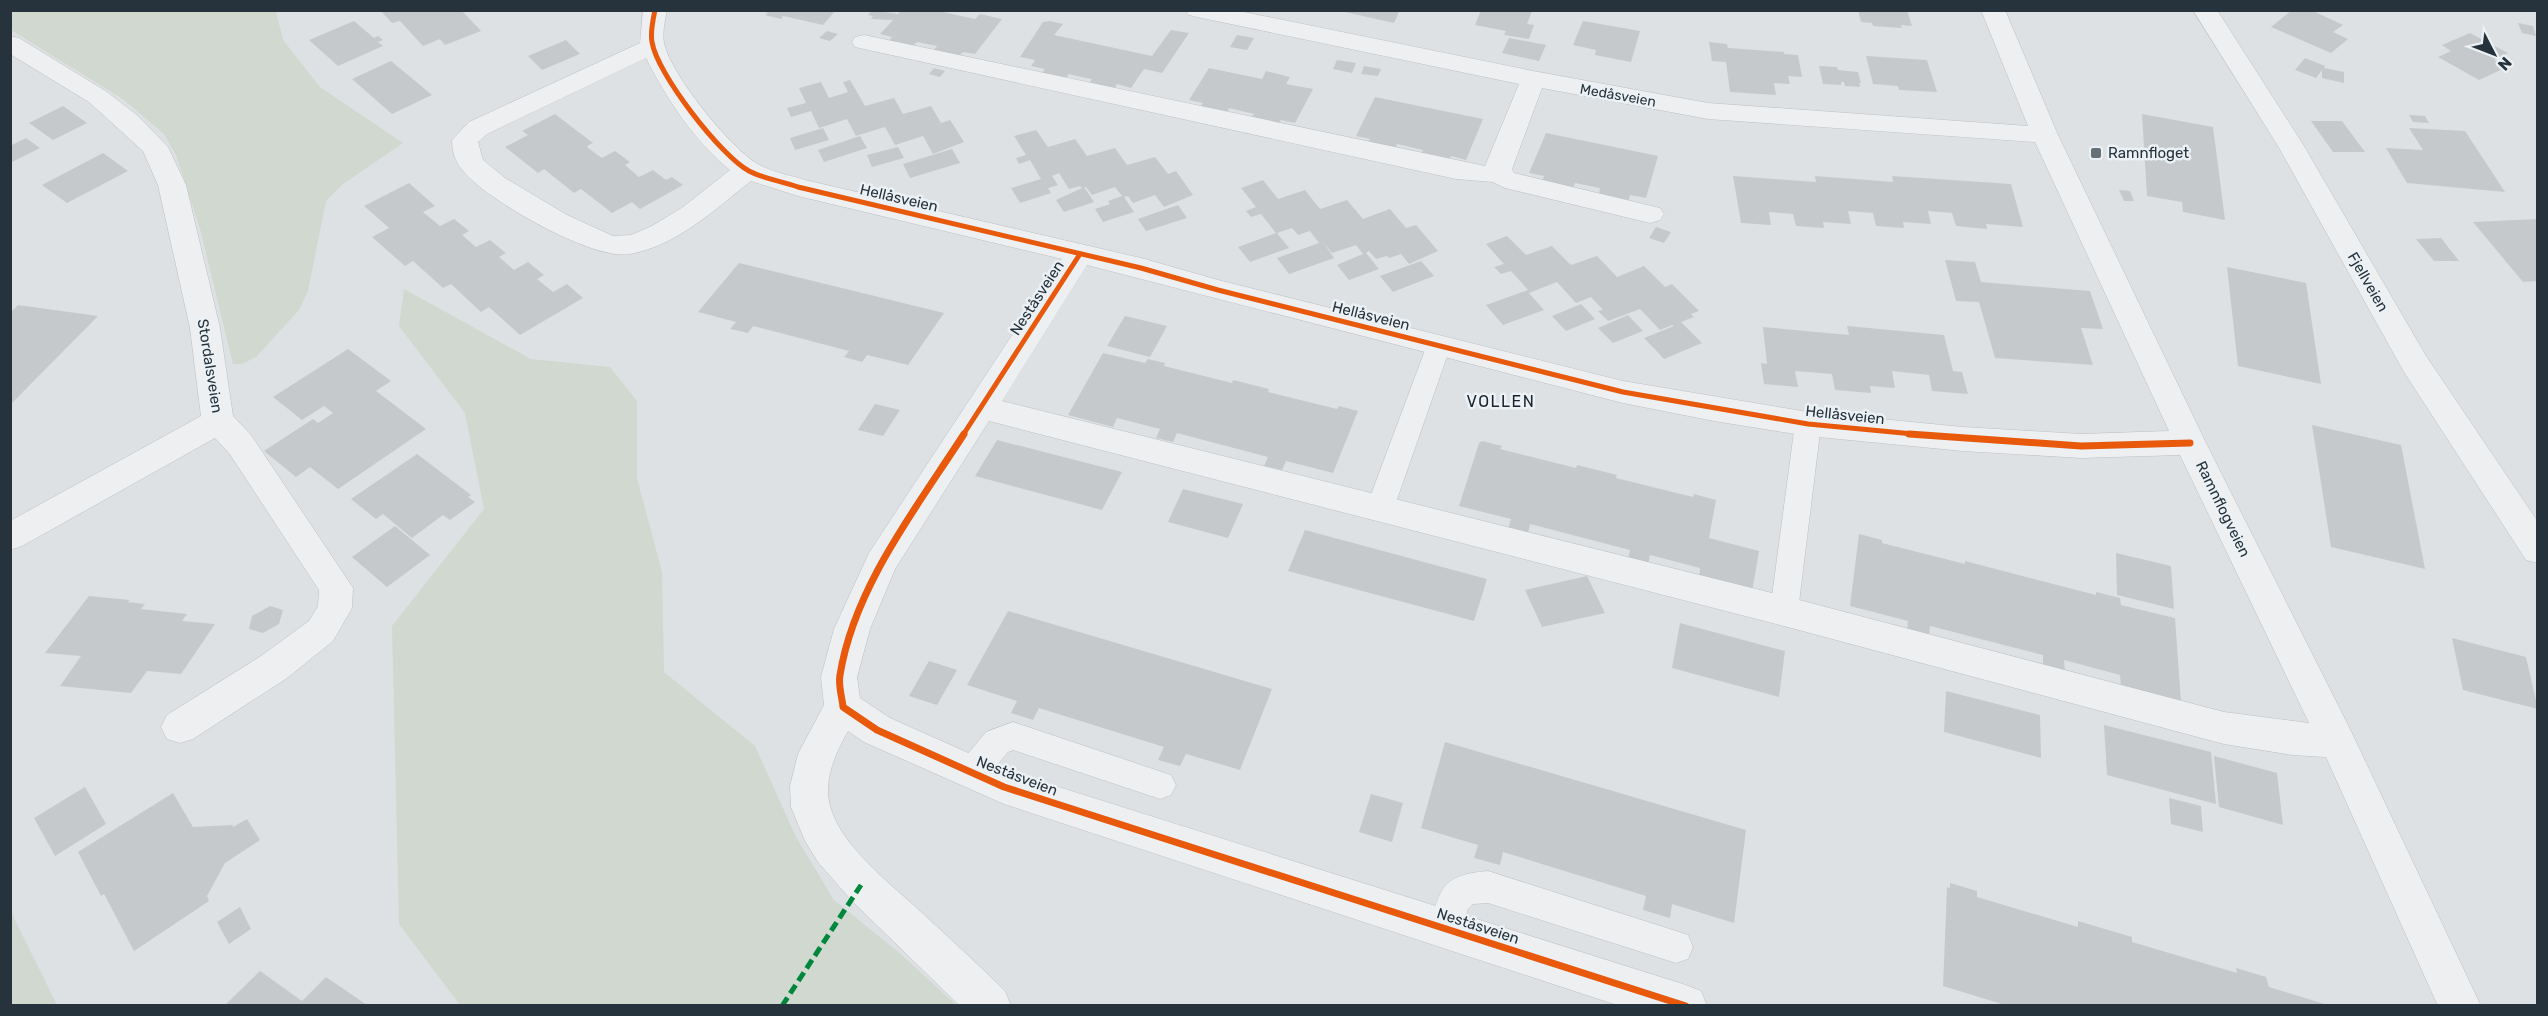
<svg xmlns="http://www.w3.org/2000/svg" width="2548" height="1016" font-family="Rubik,sans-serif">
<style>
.green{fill:#d1d8cf}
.building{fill:#c6c9cc}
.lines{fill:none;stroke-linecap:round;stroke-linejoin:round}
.service-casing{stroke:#bdbfc2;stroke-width:1}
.minor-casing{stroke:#bdbfc2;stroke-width:1}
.service{fill:#eeeff1;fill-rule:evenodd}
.minor{fill:#eeeff1;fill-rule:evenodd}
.quiet{stroke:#00873e;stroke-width:5;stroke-dasharray:10 5;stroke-linecap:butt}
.cycleway-far1-casing{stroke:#ebf1f4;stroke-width:8}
.cycleway-casing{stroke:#ebf1f4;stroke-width:10}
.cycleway-far1{stroke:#e8590c;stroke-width:5}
.cycleway{stroke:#e8590c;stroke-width:7}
.poi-dot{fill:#667077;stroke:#ebf1f4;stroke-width:2}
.labels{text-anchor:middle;stroke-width:5;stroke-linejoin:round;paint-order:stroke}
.far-street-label{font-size:14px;fill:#26333c;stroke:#ebf1f4}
.poi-label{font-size:15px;fill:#26333c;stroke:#ebf1f4;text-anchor:start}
.street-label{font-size:15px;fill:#26333c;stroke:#ebf1f4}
.neighbourhood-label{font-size:16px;letter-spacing:1.5px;fill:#18232d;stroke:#ebf1f4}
</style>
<rect width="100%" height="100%" fill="#dee1e4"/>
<g class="green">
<polygon points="11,10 276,11 283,40 320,87 403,143 343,184 326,201 308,291 299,310 256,357 242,364 233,364 200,229 176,155 164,134 124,100 11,30"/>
<polygon points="404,289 531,359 610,367 637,401 637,478 662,572 664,672 755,746 796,837 834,900 902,955 956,1005 460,1005 399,924 392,626 484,509 465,413 399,326"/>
<polygon points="10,910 51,993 57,1005 11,1005"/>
</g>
<g class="building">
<polygon points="380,10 461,10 481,31 445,45 440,39 423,46 400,21 392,23"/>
<polygon points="761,10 836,10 823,25 783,16 781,19 765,15 768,13"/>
<polygon points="872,10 898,14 901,10 934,10 975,19 980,14 1002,19 975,54 963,52 959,56 933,51 937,46 917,42 913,46 889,41 892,37 880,34 893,20 871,19 873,16 868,15"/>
<polygon points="1336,10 1400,10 1394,23"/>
<polygon points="1481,10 1532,11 1527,24 1534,25 1529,39 1504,35 1506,31 1475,25"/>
<polygon points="1858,10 1907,10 1912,26 1901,25 1902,28 1873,26 1872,23 1861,22"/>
<polygon points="2292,10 2311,10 2343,25 2333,32 2348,39 2331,53 2271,27"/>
<polygon points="354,21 374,38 378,36 383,40 378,42 383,46 338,66 309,40"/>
<polygon points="1050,21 1063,24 1054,35 1152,56 1171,30 1189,33 1162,73 1144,69 1131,88 1117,84 1114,89 1089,84 1092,79 1081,77 1069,74 1065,79 1041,74 1045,69 1031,66 1035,60 1020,57 1043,22"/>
<polygon points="1583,21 1640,31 1631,62 1595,55 1596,50 1573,45"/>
<polygon points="2518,23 2533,26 2536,36 2522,33"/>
<polygon points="827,31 838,34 830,41 819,38"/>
<polygon points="2470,33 2508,53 2494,60 2507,67 2479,80 2438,57 2451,51 2442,45"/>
<polygon points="1237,35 1254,38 1247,50 1230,47"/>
<polygon points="1509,38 1546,45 1539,61 1502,53"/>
<polygon points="566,40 580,54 542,70 528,56"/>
<polygon points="1709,42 1727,44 1728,48 1784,52 1784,54 1798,55 1802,77 1788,76 1790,84 1774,83 1776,95 1730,92 1726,62 1712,61"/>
<polygon points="1866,56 1927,60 1937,92 1899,90 1898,86 1873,84"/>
<polygon points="2305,58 2325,66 2324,68 2344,72 2344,83 2322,78 2322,70 2316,78 2295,70"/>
<polygon points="1337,60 1356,63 1352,73 1333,69"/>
<polygon points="391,61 432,95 392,114 352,79"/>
<polygon points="1364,66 1381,69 1378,76 1361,74"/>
<polygon points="1819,66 1837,67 1838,70 1858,72 1861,83 1859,83 1860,87 1845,86 1844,82 1841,82 1841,85 1823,84"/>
<polygon points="934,68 945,71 940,77 929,74"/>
<polygon points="1209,68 1262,79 1266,71 1290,77 1286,84 1313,89 1295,123 1281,120 1278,124 1251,118 1254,114 1229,108 1227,113 1200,107 1203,103 1189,100"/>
<polygon points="850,80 865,106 894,98 903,114 931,106 941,123 950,120 964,142 933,154 923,136 895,145 885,127 856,136 847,119 819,128 811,111 791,117 787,108 806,103 799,88 821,82 829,98 848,92 843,82"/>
<polygon points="1375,97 1483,119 1466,160 1451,156 1449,161 1421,155 1423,150 1397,144 1395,150 1367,144 1370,139 1356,136"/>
<polygon points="63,106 87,123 53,140 29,123"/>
<polygon points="555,114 593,143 587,146 588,148 602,158 615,151 630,162 625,165 639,177 653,170 666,180 672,177 683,185 640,209 632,202 612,213 581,189 574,193 544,169 538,173 505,147 528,135 522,131"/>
<polygon points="2142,114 2213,127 2225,220 2183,212 2182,202 2147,196"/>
<polygon points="2409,115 2425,116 2429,123 2413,122"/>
<polygon points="2311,121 2342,121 2365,152 2333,152"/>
<polygon points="823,128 829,140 795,150 790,138"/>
<polygon points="2409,128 2465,131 2505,192 2407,183 2386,148 2423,150"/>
<polygon points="1036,130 1048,147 1075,139 1087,156 1115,148 1127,165 1155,157 1168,174 1176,171 1193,195 1164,207 1155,195 1133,203 1128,196 1124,197 1134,212 1103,222 1095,209 1110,204 1108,201 1122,196 1115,187 1092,195 1086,187 1084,187 1094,202 1064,212 1056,200 1082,188 1080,186 1069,189 1059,173 1052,176 1058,185 1048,188 1051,193 1020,203 1011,188 1041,179 1030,160 1019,164 1016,158 1026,155 1014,136"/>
<polygon points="1546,133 1658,156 1646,198 1630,195 1629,200 1599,194 1600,188 1575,183 1573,189 1542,182 1544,176 1529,173"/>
<polygon points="860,136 867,148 824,162 818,150"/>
<polygon points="26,138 40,148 10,163 10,146"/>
<polygon points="898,147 904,158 872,167 867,155"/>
<polygon points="952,149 960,163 910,178 903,164"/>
<polygon points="103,153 128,171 67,203 42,185"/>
<polygon points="1733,176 1816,182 1815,176 1893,182 1892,176 2011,184 2023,227 1986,224 1987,229 1956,226 1952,213 1928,211 1931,224 1903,222 1904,228 1876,226 1873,213 1848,211 1851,224 1823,222 1824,228 1796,226 1793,214 1769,212 1771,225 1741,223"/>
<polygon points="1263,180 1278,199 1305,190 1320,209 1347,200 1363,219 1390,209 1406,228 1416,225 1438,251 1409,264 1401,254 1389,258 1387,256 1376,259 1369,251 1366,253 1379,269 1349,280 1337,265 1363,254 1356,245 1332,253 1323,242 1334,258 1289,274 1277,258 1319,243 1310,231 1298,235 1292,228 1277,233 1289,248 1250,262 1238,247 1276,233 1261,214 1251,217 1246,211 1256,207 1241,188"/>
<polygon points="409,183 435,206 423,212 440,226 454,219 469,231 462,235 476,247 490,240 506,253 499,257 514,270 528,262 544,275 537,279 553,292 567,284 583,298 520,335 489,307 481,312 451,284 443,288 413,261 405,266 372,237 389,228 364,206"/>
<polygon points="2119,190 2130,191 2134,201 2124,201"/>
<polygon points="1178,205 1187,218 1146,231 1138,219"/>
<polygon points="2538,219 2538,281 2523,282 2473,222"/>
<polygon points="1656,227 1671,232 1664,243 1649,238"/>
<polygon points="1507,236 1526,255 1552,246 1571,265 1597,256 1617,277 1644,266 1665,287 1672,284 1699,311 1691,314 1694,317 1681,322 1702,343 1664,359 1644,338 1674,326 1672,325 1660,330 1640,309 1608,321 1598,311 1603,310 1591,297 1576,303 1557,282 1529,293 1544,310 1503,325 1486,305 1528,290 1511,271 1501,274 1494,267 1504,264 1486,244"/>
<polygon points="2441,238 2459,261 2434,261 2416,239"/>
<polygon points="1945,260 1975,262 1981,282 2090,291 2103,329 2081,328 2093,365 1995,358 1979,302 1956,301"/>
<polygon points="1421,261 1434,276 1393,292 1380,276"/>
<polygon points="739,263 944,313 908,365 867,355 862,362 844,357 849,351 753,326 748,333 730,329 736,322 698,312"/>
<polygon points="2227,267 2306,283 2321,384 2238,366"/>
<polygon points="1581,304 1595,319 1566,331 1552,316"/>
<polygon points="18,305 98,316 10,405 10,313"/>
<polygon points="1628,315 1643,331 1613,343 1598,328"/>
<polygon points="1125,316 1167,326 1150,357 1107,346"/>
<polygon points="1847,326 1944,335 1953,371 1962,372 1968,394 1932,391 1929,375 1892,371 1895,388 1870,386 1871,393 1835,390 1832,374 1795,371 1798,387 1764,384 1761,363 1767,364 1763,327 1849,335"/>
<polygon points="348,349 391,381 376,391 426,429 338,489 310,467 296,477 264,451 313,419 318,423 333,413 324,406 302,420 273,397"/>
<polygon points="1103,353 1145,363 1148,359 1165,363 1164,366 1232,383 1233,380 1269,389 1268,392 1337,409 1339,406 1358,411 1333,473 1286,461 1282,470 1264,466 1268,457 1177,433 1173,442 1156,438 1160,429 1117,418 1113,427 1068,415"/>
<polygon points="875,404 900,410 883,436 858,430"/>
<polygon points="2312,425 2401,445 2425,569 2331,547"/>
<polygon points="997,440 1122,472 1102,510 975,476"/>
<polygon points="1482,441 1502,446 1500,449 1576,468 1577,465 1617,475 1616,478 1693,497 1694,494 1716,500 1709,538 1759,551 1752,592 1699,578 1700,568 1650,555 1648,565 1628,559 1630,550 1530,524 1528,534 1508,529 1511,519 1459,506 1479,443"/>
<polygon points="417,454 471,495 468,497 475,502 450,520 443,515 412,538 383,514 376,519 351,499"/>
<polygon points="1183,489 1243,504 1228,538 1168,522"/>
<polygon points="395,526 430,555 387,587 352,557"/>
<polygon points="1305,530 1487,579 1474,621 1288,571"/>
<polygon points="1859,534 1882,540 1882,543 1965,564 1965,561 2096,595 2096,592 2120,598 2121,605 2175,618 2181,702 2121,687 2120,675 2064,660 2065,671 2043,666 2043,655 1930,626 1929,636 1907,631 1908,621 1850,606"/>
<polygon points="2116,553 2171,566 2174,609 2117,595"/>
<polygon points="1587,576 1605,613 1542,627 1525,590"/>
<polygon points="89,596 130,600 127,602 145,604 141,609 187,614 182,621 215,624 181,674 147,671 131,693 60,686 81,656 45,653"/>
<polygon points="270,606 283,610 279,624 263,633 249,629 252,616"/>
<polygon points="1008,611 1272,689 1240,770 1186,754 1180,766 1158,760 1164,747 1039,708 1033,720 1011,713 1017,701 967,685"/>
<polygon points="1680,623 1785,651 1779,697 1672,668"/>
<polygon points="2452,638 2526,657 2538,709 2463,690"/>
<polygon points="929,661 957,670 937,705 909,696"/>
<polygon points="1946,691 2040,715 2041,758 1944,732"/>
<polygon points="2104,725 2211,752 2216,804 2107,775"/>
<polygon points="1445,742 1746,830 1734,923 1672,904 1670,918 1643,910 1646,896 1503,852 1500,865 1474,858 1478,845 1421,828"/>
<polygon points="2214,756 2277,773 2283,825 2219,807"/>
<polygon points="85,787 106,824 55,856 34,818"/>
<polygon points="173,793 193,827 232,825 233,827 247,819 260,840 225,863 207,896 209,901 134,951 104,894 101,896 78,852"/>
<polygon points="1371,794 1403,803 1392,842 1359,832"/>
<polygon points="2169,798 2201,806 2203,832 2171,824"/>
<polygon points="1950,883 1977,891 1977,897 2078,927 2078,921 2132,937 2132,942 2237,973 2236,968 2266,977 2269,987 2328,1005 2005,1005 1943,986 1947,887 1950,888"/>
<polygon points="240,907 251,929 229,944 217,922"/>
<polygon points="260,971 302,1001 326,977 367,1005 225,1005"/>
</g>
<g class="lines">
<defs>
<g id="service">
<polygon points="1439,336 1448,339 1451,345 1394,508 1390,516 1380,519 1370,516 1366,508 1427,345 1430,339"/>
<polygon points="1808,414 1817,417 1821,424 1798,611 1794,619 1784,623 1774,619 1770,611 1795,424 1799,417"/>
<polygon points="1013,722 1171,775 1176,785 1171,795 1160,799 1013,750 1008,752 983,782 972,786 961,782 957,772 961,762 986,732"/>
<path d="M1488,871l188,60 12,4 5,12 -5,12 -12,4 -188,-60 -15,1 -5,5 -10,30 -12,5 -12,-5 -5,-11c12,-41 13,-53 59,-57z"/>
</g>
<g id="minor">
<path d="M643,10h24c-2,11 -5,22 -3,33 7,32 65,103 92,120 14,9 33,12 49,17l336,78 77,22 405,101 185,31 155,15 118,7 88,-3 -134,-289 -327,-23 -166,-31 -30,81 2,4 146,35 4,6 -4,6 -10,3 -145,-35 -12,-6 -37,-3 -592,-130 -9,-2 -3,-5 3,-5 9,-2 621,131 34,-82 -322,-67 -8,-2 -4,-5h49l299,61 175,32 320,23 -47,-116h24l53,125 148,308 144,286 131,277h-43l-112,-249 -34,-2 -68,-11 -440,-118 -795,-205 -94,148 -25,60 -13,48 3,21 30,20 121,54 675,213 15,6 6,15h-87l-616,-202 -140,-62 -16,-11c-13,23 -26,51 -17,78 12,39 61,76 90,103 28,26 57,52 84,79l6,15h-51l-108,-105 -34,-39 -13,-21 -14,-34 -1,-21 8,-32 26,-49 -3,-28 13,-48 35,-76 193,-294 -264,-63 -47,-15c-37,29 -73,64 -121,73 -37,7 -141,-53 -165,-81 -9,-9 -13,-20 -13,-33l17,-18 171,-79zM646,58c20,40 49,84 84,112l-47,37 -31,19 -21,9 -18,1 -46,-21 -62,-37 -22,-18 -5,-18 9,-8zM1087,265l536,138 91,18 94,15 155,15 118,7 99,-3 129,268 -85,-11 -440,-116 -782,-195z"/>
<polygon points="2193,10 2217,10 2304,146 2426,356 2538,522 2538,563 2526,560 2404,372 2278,146"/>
<polygon points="10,36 19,38 107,92 138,116 168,147 186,185 220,328 233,416 251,435 353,588 352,608 333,641 287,678 193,739 180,743 167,739 161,727 167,715 261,656 309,621 318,606 319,590 229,453 215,438 22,546 10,550 10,521 201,416 190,328 158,185 143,151 89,102 10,54"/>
</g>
</defs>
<use href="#service" class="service-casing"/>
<use href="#minor" class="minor-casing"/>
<use href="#service" class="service"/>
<use href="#minor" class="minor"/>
<polyline class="quiet" points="782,1006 861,885"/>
<defs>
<g id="cycleway-far1">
<path d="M655,10c-2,10 -5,22 -3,32 5,32 69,114 97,129 15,8 33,10 49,16l343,81 77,22 405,102 185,32 116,11"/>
<polyline points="963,435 1080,254"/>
</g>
<g id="cycleway">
<path d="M964,434c-47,73 -110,153 -124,241 -2,10 2,22 3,32l34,23 127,57 682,219"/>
<polyline points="1909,434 2081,446 2190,443"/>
</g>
</defs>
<use href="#cycleway-far1" class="cycleway-far1-casing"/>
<use href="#cycleway" class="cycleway-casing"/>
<use href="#cycleway-far1" class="cycleway-far1"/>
<use href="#cycleway" class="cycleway"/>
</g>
<rect class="poi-dot" x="2090" y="147" width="12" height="12" rx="3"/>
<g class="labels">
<g class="far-street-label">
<text transform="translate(1618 95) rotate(10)" y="5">Medåsveien</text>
</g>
<g class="poi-label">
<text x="2108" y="158">Ramnfloget</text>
</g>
<g class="street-label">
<text transform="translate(899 198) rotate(13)" y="5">Hellåsveien</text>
<text transform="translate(2368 282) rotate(60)" y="5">Fjellveien</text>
<text transform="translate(1037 298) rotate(-57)" y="5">Neståsveien</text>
<text transform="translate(1371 316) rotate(14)" y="5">Hellåsveien</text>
<text transform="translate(210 366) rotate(81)" y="5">Stordalsveien</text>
<text transform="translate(1845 415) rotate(6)" y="5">Hellåsveien</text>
<text transform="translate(2223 509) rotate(64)" y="5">Ramnflogveien</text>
<text transform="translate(1017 776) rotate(21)" y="5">Neståsveien</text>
<text transform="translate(1478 926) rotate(18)" y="5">Neståsveien</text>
</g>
<g class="neighbourhood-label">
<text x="1501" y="407">VOLLEN</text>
</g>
</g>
<rect width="2548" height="1016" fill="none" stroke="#26333c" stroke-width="24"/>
<g transform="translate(2494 54) rotate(132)" stroke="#ebf1f4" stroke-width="4.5" paint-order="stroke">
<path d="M0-4.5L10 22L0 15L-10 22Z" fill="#26333c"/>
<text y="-9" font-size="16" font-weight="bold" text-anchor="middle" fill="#26333c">N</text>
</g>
</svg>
